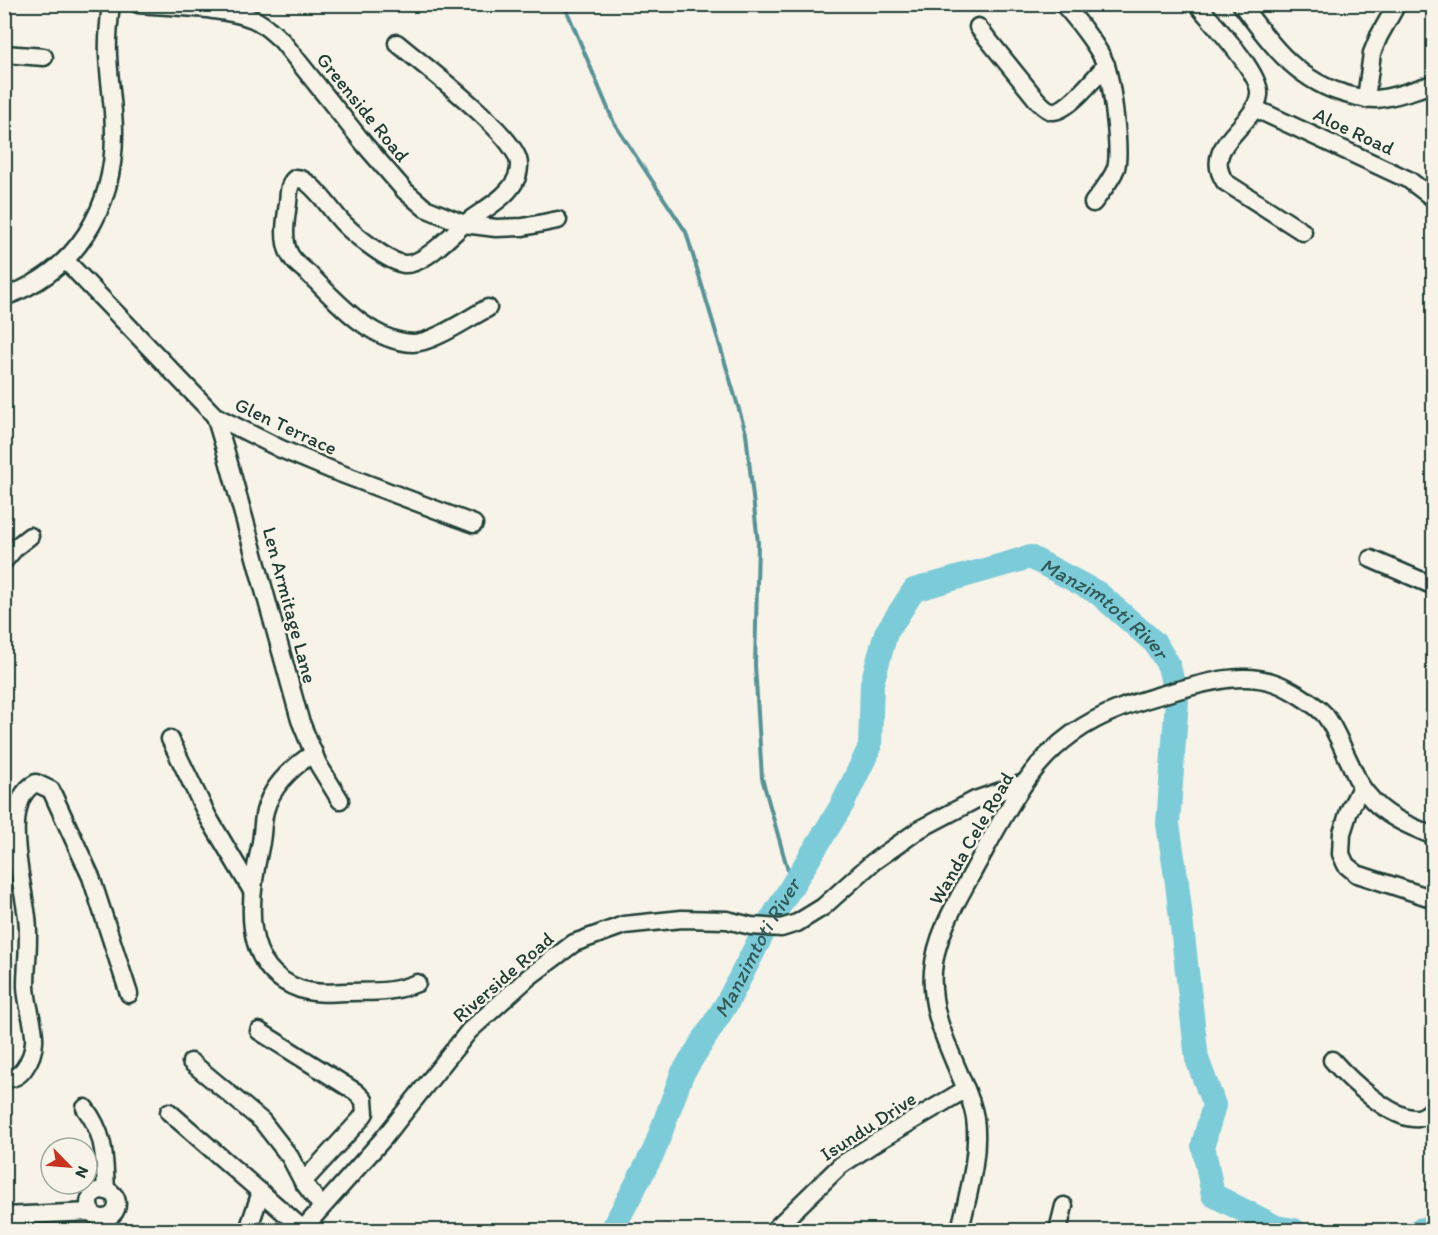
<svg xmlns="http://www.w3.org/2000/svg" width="1438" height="1235" font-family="Itim,sans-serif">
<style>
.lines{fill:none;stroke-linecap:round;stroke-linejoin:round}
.stream{stroke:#579296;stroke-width:4}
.river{stroke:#7ccbd8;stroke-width:24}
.minor-casing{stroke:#1f3d34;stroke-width:21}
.minor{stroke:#f7f3e8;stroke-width:16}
.labels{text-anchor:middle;stroke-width:5;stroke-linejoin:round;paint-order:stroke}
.street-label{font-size:20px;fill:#1f3d34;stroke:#f7f3e8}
.water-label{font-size:21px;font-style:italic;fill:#325955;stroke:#f7f3e8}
</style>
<rect width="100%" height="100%" fill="#f7f3e8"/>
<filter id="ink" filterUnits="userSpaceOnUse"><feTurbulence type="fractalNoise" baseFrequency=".0167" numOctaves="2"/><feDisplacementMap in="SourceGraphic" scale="12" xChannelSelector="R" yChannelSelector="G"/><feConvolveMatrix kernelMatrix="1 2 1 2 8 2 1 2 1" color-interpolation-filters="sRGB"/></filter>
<g filter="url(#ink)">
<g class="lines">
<polyline class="stream" points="564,4 614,123 686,232 746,433 758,543 755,665 762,778 792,885"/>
<g class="river">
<path id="s1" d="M612,1230l42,-79 28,-77 45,-71 37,-72 78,-126 28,-58 2,-64 14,-50 28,-43 116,-33 68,36 57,50 14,23 8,34 -9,124 9,59 20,176 17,46 -11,40 10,50 63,32 18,3"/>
<polyline points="1419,1230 1434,1226"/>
</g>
<defs>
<g id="minor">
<path d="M138,4c32,3 86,3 115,15 12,5 20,14 29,22l83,104 40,46 20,17 39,16 32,4 27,-1 35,-7"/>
<path d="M1063,4c12,13 38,46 43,62 6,18 15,85 10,102 -5,13 -15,24 -23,35"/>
<path d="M1197,4c14,17 65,70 62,91 -4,32 -59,50 -34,87l78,50"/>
<path d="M1241,4c27,37 53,73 98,88 12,4 24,7 36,7 19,-1 40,-10 59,-15"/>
<path d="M978,27l59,73c4,4 9,10 15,11 15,2 44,-35 54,-46"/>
<path d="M397,43c27,23 111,86 121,116 2,6 1,12 -1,18 -8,20 -33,32 -50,45 -15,11 -43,44 -63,42 -16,-2 -49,-29 -60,-40 -12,-11 -32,-46 -48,-46 -8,5 -7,16 -8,25 -2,16 -6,35 1,50 4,9 12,14 19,20 28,28 63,69 105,70 20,0 57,-26 75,-35"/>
<polyline points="4,54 44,57"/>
<polyline points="1366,99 1372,53 1379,36 1397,4"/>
<polyline points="1254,108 1409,180 1434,199"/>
<polyline points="66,261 215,416 281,449 334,471 474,524"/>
<path d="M4,297c73,-26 110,-88 110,-164 0,-26 -5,-52 -6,-78 -1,-17 1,-34 3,-51"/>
<polyline points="215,416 225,449 300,720 318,764 340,800"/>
<polyline points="1371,559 1434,586"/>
<polyline points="4,561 16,547 30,536"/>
<polyline points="170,739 208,817 251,889"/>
<path d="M314,753c-22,14 -42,32 -49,58 -3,12 -2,24 -5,36 -11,50 -21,121 40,142 15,5 31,4 46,3 28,-1 43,2 71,-9"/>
<polyline points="1361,787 1349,811 1342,833 1341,854 1346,865 1357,874 1434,899"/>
<polyline points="259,1031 356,1092 364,1100 365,1113 360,1120 303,1182"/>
<path d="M1332,1060c16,18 60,61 86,58 7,-1 11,-5 16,-10"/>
<polyline points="191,1062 262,1121 290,1157 303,1182 322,1207"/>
<path d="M4,1079c9,0 15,-3 20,-10 21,-29 3,-52 2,-83 0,-23 4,-46 1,-69 -5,-38 -27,-117 9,-134l15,7 40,87 38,117"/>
<path d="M85,1108c21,28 19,49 21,83"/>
<polyline points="169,1112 303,1229"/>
<circle cx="103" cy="1204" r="14"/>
<polyline points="4,1216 91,1212"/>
<polyline points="248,1230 261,1192"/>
<polyline points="302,1230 383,1139 469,1031 530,976 574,943 624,925 682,919 727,920 751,926 781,928 797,923 823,907 873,862 920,829 975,800 1024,783"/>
<polyline points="774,1230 841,1165 873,1144 966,1089"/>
<path d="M960,1230c8,-36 20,-75 15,-112 -2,-13 -8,-27 -13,-38 -15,-36 -32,-69 -29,-109 3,-38 26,-73 43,-105 15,-27 30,-56 48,-82 12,-18 30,-37 48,-50 33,-24 71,-34 110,-45 30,-8 63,-17 93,-6 14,5 40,21 50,32 10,13 16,30 23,44 6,12 10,25 19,35 17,22 42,32 67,42"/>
<polyline points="1058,1230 1064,1206"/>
</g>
</defs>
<use href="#minor" class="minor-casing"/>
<use href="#minor" class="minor"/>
</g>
</g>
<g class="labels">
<g class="street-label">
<text transform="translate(363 107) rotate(51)" y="7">Greenside Road</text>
<text transform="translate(1354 131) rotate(25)" y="7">Aloe Road</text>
<text transform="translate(286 426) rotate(25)" y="7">Glen Terrace</text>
<text transform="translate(290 605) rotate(75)" y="7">Len Armitage Lane</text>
<text transform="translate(971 838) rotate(-60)" y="7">Wanda Cele Road</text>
<text transform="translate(503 977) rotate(-41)" y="7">Riverside Road</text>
<text transform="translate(868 1126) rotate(-33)" y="7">Isundu Drive</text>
</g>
<g class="water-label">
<text dy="7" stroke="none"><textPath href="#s1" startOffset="928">Manzimtoti River</textPath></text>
<text dy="7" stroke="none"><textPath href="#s1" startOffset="318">Manzimtoti River</textPath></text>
</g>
</g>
<rect width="1438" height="1235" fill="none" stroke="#f7f3e8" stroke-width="24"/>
<rect x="12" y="12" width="1414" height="1211" fill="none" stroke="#1f3d34" stroke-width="2" filter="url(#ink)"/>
<g transform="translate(69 1166) rotate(115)"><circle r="28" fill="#f7f3e8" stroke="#a1aaa0" stroke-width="1.5"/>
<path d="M0-4.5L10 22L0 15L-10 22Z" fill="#c8321e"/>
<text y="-9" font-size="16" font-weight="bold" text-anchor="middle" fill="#1f3d34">N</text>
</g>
</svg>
